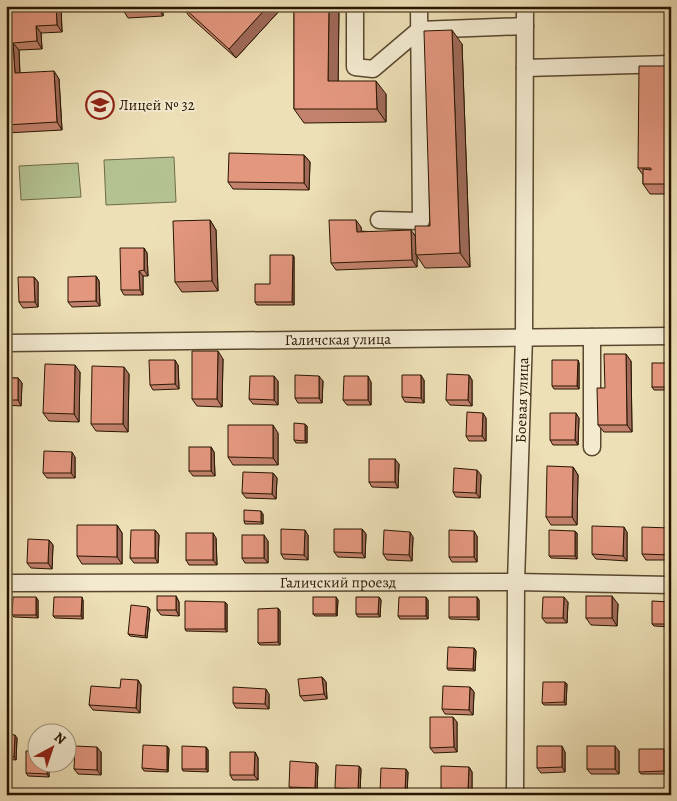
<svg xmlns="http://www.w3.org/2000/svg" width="677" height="801" font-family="Alegreya,serif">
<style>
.grass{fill:#b4c291;stroke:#6e6c49}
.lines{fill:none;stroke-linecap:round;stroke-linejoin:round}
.minor-casing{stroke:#59482e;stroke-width:19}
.minor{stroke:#f3ead0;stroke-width:16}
.wall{fill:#c3826d;stroke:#281501}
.shaded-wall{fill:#9f6a59;stroke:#281501}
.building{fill:#e3977f;stroke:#281501}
.labels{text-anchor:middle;stroke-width:4;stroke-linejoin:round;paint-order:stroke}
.poi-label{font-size:15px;fill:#281501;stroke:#f3ead0;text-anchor:start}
.street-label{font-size:15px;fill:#281501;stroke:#f3ead0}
</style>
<rect width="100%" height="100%" fill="#eddfb6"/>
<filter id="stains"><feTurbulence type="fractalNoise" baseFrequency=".004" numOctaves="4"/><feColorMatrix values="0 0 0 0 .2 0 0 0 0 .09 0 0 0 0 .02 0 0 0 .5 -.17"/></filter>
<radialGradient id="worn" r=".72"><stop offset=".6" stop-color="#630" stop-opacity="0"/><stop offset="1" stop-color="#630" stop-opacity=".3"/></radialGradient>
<g class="grass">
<polygon points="174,157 176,202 106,205 104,160"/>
<polygon points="78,163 81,197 21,200 19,166"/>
</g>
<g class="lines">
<defs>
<g id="minor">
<polyline points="355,6 355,67 373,69 419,30 525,26"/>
<polyline points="525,68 671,64"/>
<polyline points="379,220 421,221 419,6"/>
<polyline points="592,337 592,447"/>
<path id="s1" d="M6,343l665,-7"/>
<path id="s2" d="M6,583l510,-1 155,3"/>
<path id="s3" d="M515,795l1,-213 8,-245 1,-331"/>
</g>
</defs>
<use href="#minor" class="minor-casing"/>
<use href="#minor" class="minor"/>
</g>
<g class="wall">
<polygon points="6,6 61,6 62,32 41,33 42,49 19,50 20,73 59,79 62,130 6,133"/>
<polygon points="123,6 163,6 163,16 128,18 123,10"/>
<polygon points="182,6 238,10 281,9 236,58 189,16"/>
<polygon points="294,6 339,6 338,81 386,94 386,122 304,123 294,109"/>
<polygon points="462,44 470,267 425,268 417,256 417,267 336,270 331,263 361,227 361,231 415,235 430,226"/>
<polygon points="671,66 671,194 650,194 643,184 643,175 638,168"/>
<polygon points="304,155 310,162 309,190 233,189 228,182"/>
<polygon points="210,220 216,230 218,291 182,292 175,282"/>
<polygon points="144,248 147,253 148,276 143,276 143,295 124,295 121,290"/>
<polygon points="293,255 294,257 294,305 257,305 255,302"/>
<polygon points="96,276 99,281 100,306 72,307 68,302"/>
<polygon points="34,277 38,282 38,307 23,308 19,302"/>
<polygon points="223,359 222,407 197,406 192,399"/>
<polygon points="578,360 579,363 579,389 554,389 552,386"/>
<polygon points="631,361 632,432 604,432 598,425 605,388"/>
<polygon points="671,363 671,390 654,390 652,387"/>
<polygon points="178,365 179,389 153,390 150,385"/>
<polygon points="80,372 79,422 49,421 43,413"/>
<polygon points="129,374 128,432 96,431 91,424"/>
<polygon points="469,375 472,380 472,406 450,405 446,400"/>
<polygon points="6,378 18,378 22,383 21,406 6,405"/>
<polygon points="424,380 424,403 405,402 402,397"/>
<polygon points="278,381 278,405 253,404 249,399"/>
<polygon points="323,381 322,403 298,403 295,398"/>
<polygon points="371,382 371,405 347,405 343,400"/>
<polygon points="486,418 486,441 469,441 466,436"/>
<polygon points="579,418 578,445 553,445 550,440"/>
<polygon points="307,426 307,443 296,443 294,440"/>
<polygon points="278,433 278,465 233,465 228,457"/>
<polygon points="211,447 214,452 215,476 193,476 189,471"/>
<polygon points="75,457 75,478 47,478 43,473"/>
<polygon points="399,464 398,488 372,487 369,482"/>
<polygon points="573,467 578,475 577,525 551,525 546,517"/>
<polygon points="273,473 277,478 276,499 246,498 242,493"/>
<polygon points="481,475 480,498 456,497 453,492"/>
<polygon points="263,514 263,524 245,524 244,521"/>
<polygon points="117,525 122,533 122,564 82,564 77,556"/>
<polygon points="362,529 366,534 365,558 338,557 334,552"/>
<polygon points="671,529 671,560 646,560 642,554"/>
<polygon points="155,530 159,535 158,563 134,563 130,558"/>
<polygon points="575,531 577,533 577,559 551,558 549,556"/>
<polygon points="627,532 627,561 596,559 592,554"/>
<polygon points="308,535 308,560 284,559 281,554"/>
<polygon points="477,536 477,562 452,562 449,557"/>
<polygon points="413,537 412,561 387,560 383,554"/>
<polygon points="216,538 217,565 189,565 186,560"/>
<polygon points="49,540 53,545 52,569 31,568 27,563"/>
<polygon points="268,541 268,563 245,563 242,558"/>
<polygon points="176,596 179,602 179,616 161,615 157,610"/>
<polygon points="379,597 381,600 380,617 358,617 356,614"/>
<polygon points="477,597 479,600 479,620 450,619 449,617"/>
<polygon points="38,600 38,618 14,617 12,615"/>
<polygon points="83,600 83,619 55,618 53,616"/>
<polygon points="338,600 337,616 315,616 313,614"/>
<polygon points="428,600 428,619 400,619 398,616"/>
<polygon points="568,602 567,623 546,623 542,618"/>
<polygon points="671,602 671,627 654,626 652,624"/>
<polygon points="227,604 227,632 186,631 185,629"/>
<polygon points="618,604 617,626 591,625 586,618"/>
<polygon points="278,608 280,611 280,645 260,645 258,643"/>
<polygon points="150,609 147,638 130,636 128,634"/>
<polygon points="474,648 476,651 475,671 448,670 447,668"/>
<polygon points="322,677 326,682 327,699 304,701 300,696"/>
<polygon points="138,680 141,685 140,713 93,710 89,705"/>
<polygon points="565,682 567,684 566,705 544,705 542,703"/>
<polygon points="470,687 474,692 473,715 445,714 442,709"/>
<polygon points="269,694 269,709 236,708 233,703"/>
<polygon points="457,722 457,752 434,753 430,748"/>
<polygon points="6,734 17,738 16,760 6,759"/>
<polygon points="167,746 169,749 168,772 144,771 142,768"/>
<polygon points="206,747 208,750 208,772 183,771 182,769"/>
<polygon points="664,749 666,751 666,774 641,774 639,772"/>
<polygon points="619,751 619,774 591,774 587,769"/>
<polygon points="101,752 101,775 78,774 74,769"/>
<polygon points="255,752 258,758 258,780 233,780 230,775"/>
<polygon points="565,752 565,772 541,773 537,768"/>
<polygon points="38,764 49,764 49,777 28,776 26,773"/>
<polygon points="318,766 317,791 291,789 289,787"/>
<polygon points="359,766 361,769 360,792 337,791 335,788"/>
<polygon points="469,767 472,772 472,795 444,795 441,789"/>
<polygon points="408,772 407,795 382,794 380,792"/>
</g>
<g class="shaded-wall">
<polygon points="56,6 61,6 62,32 57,25"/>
<polygon points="158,6 163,6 163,16 158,8"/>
<polygon points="268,6 278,6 281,9 236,58 229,49"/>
<polygon points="329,6 339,6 338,95 328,81"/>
<polygon points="36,26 41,33 42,49 37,41"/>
<polygon points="452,30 462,44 470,267 460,253"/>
<polygon points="13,43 19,50 20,81 15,73"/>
<polygon points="54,71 59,79 62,130 57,122"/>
<polygon points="376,81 386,94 386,122 377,109"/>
<polygon points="304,155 310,162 309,190 304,183"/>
<polygon points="210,220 216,230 218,291 212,281"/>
<polygon points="356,220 361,227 362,239 357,232"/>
<polygon points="411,230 416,237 416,255 417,256 417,267 412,260"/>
<polygon points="144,248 147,253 148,276 144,270"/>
<polygon points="293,255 294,257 294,305 292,302"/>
<polygon points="139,271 143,276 143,295 140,290"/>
<polygon points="96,276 99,281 100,306 96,301"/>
<polygon points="34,277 38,282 38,307 35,302"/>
<polygon points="218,351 223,359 222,407 217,399"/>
<polygon points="626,354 631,361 632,432 627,425"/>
<polygon points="175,360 178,365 179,389 175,384"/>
<polygon points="578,360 579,363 579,389 577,386"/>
<polygon points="75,365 80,372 79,422 74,414"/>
<polygon points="124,367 129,374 128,432 123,424"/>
<polygon points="421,375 424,380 424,403 421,398"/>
<polygon points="469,375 472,380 472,406 468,400"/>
<polygon points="274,376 278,381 278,405 274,400"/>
<polygon points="319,376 323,381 322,403 319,398"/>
<polygon points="368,376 371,382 371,405 368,400"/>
<polygon points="18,378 22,383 21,406 18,400"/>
<polygon points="6,412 8,414 8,429 6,427"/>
<polygon points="483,413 486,418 486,441 482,436"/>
<polygon points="576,413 579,418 578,445 575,440"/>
<polygon points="305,424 307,426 307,443 305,441"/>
<polygon points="273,425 278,433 278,465 273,458"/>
<polygon points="211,447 214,452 215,476 211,471"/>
<polygon points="72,452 75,457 75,478 71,473"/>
<polygon points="395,459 399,464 398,488 395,482"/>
<polygon points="573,467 578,475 577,525 572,517"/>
<polygon points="477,470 481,475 480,498 476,493"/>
<polygon points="273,473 277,478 276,499 272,494"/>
<polygon points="261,511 263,514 263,524 261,522"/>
<polygon points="117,525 122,533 122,564 117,557"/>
<polygon points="624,527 627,532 627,561 623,556"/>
<polygon points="670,528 671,529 671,556 670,555"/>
<polygon points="362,529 366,534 365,558 362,553"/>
<polygon points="155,530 159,535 158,563 155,558"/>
<polygon points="305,530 308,535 308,560 304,555"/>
<polygon points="474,531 477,536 477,562 474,557"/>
<polygon points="575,531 577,533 577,559 575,556"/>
<polygon points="410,532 413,537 412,561 409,555"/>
<polygon points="213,533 216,538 217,565 213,560"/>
<polygon points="264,535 268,541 268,563 264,558"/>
<polygon points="6,539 8,543 8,568 6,566"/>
<polygon points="49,540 53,545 52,569 48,563"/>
<polygon points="176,596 179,602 179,616 176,610"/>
<polygon points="612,596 618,604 617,626 612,618"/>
<polygon points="36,597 38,600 38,618 36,615"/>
<polygon points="82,597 83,600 83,619 81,616"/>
<polygon points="336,597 338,600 337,616 336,614"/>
<polygon points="379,597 381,600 380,617 378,614"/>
<polygon points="426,597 428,600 428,619 426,616"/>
<polygon points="477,597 479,600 479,620 477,617"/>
<polygon points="564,597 568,602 567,623 563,618"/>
<polygon points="225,602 227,604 227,632 225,629"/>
<polygon points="148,607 150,609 147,638 145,636"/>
<polygon points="278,608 280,611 280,645 278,642"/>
<polygon points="474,648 476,651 475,671 473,669"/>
<polygon points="322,677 326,682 327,699 324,694"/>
<polygon points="138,680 141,685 140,713 136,708"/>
<polygon points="565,682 567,684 566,705 564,702"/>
<polygon points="470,687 474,692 473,715 469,710"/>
<polygon points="266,689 269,694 269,709 265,704"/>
<polygon points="453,717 457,722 457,752 454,747"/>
<polygon points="15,735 17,738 16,760 14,757"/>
<polygon points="167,746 169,749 168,772 167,770"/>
<polygon points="562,746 565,752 565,772 562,767"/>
<polygon points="615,746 619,751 619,774 615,769"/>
<polygon points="97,747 101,752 101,775 97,770"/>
<polygon points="206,747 208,750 208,772 206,769"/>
<polygon points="664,749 666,751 666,774 664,771"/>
<polygon points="255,752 258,758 258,780 254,775"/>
<polygon points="316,763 318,766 317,791 315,788"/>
<polygon points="47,764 49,764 49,777 47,774"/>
<polygon points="359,766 361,769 360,792 358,790"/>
<polygon points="469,767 472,772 472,795 468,790"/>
<polygon points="406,769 408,772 407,795 405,792"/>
</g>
<g class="building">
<polygon points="6,6 56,6 57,25 36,26 37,41 13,43 15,73 54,71 57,122 6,125"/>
<polygon points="123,6 158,6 158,8 123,10"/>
<polygon points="182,6 234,6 238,10 242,6 268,6 229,49"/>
<polygon points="294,6 329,6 328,81 376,81 377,109 294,109"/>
<polygon points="452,30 460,253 416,255 415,226 430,226 424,31"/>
<polygon points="639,66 671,66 671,184 643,184 643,169 651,170 651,168 638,168"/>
<polygon points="229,153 304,155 304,183 228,182"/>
<polygon points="210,220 212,281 175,282 173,221"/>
<polygon points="329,220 356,220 357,232 411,230 412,260 331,263"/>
<polygon points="120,248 144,248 144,270 139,271 140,290 121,290"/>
<polygon points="270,255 293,255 292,302 255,302 255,284 270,284"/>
<polygon points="96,276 96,301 68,302 68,277"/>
<polygon points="18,277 34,277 35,302 19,302"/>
<polygon points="192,351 218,351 217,399 192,399"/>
<polygon points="604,354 626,354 627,425 598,425 597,388 605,388"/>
<polygon points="149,360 175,360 175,384 150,385"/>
<polygon points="552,360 578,360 577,386 552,386"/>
<rect x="652" y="363" width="19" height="24"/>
<polygon points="45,364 75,365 74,414 43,413"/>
<polygon points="92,366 124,367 123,424 91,424"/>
<polygon points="447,374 469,375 468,400 446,400"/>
<polygon points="295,375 319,376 319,398 295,398"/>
<polygon points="402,375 421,375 421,398 402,397"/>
<polygon points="250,376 274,376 274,400 249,399"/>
<polygon points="344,376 368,376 368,400 343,400"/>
<rect x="6" y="378" width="12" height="22"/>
<polygon points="467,412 483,413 482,436 466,436"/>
<polygon points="550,413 576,413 575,440 550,440"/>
<polygon points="294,423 305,424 305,441 294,440"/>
<polygon points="228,425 273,425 273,458 228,457"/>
<rect x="189" y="447" width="22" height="24"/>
<polygon points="44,451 72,452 71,473 43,473"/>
<rect x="369" y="459" width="26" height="23"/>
<polygon points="547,466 573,467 572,517 546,517"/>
<polygon points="454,468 477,470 476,493 453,492"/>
<polygon points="243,472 273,473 272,494 242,493"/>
<polygon points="244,510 261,511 261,522 244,521"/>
<polygon points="77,525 117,525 117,557 77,556"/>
<polygon points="592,526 624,527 623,556 592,554"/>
<polygon points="642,527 670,528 670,555 642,554"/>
<polygon points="281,529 305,530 304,555 281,554"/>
<polygon points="334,529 362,529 362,553 334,552"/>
<polygon points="131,530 155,530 155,558 130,558"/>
<polygon points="384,530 410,532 409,555 383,554"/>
<polygon points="449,530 474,531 474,557 449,557"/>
<polygon points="549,530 575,531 575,556 549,556"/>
<rect x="186" y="533" width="27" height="27"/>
<rect x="242" y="535" width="22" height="23"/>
<polygon points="28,539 49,540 48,563 27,563"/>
<rect x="157" y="596" width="19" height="14"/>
<rect x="586" y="596" width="26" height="22"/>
<polygon points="13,597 36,597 36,615 12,615"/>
<polygon points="54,597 82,597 81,616 53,616"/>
<rect x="313" y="597" width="23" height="17"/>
<polygon points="356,597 379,597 378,614 356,614"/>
<polygon points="399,597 426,597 426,616 398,616"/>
<rect x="449" y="597" width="28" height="20"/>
<polygon points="543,597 564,597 563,618 542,618"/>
<polygon points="185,601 225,602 225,629 185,629"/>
<polygon points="652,601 671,602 671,624 652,624"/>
<polygon points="131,605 148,607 145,636 128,634"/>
<polygon points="278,608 278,642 258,643 258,609"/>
<polygon points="448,647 474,648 473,669 447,668"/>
<polygon points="322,677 324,694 300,696 298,679"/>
<polygon points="121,679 138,680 136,708 89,705 91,686 120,688"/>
<polygon points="543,682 565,682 564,702 542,703"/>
<polygon points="443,686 470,687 469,710 442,709"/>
<polygon points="233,687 266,689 265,704 233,703"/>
<polygon points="430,717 453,717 454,747 430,748"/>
<polygon points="6,734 15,735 14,757 6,757"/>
<polygon points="143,745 167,746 167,770 142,768"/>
<polygon points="75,746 97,747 97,770 74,769"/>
<polygon points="182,746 206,747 206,769 182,769"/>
<polygon points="537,746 562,746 562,767 537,768"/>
<rect x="587" y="746" width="28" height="23"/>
<polygon points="639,749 664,749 664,771 639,772"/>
<polygon points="26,751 38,751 38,764 47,764 47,774 26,773"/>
<polygon points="230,752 255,752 254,775 230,775"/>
<polygon points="290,761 316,763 315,788 289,787"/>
<polygon points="336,765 359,766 358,790 335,788"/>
<polygon points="441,766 469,767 468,790 441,789"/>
<polygon points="381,768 406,769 405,792 380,792"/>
</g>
<defs>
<symbol id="school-ring" viewBox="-11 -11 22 22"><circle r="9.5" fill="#f3ead0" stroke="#8f2418" stroke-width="1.5"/><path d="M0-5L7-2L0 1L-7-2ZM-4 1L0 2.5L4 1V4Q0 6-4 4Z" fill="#8f2418"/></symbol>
</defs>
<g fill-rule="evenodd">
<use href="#school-ring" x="84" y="89" width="32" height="32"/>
</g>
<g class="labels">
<g class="poi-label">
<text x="119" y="110">Лицей № 32</text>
</g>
<g class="street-label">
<text dy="5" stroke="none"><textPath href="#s1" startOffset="332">Галичская улица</textPath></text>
<text dy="5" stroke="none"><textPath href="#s3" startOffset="395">Боевая улица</textPath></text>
<text dy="5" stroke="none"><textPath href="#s2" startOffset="332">Галичский проезд</textPath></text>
</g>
</g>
<rect width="677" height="801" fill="none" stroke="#eddfb6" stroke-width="25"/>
<rect x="8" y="8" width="662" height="786" fill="none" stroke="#281501" stroke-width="2.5"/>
<rect x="12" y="12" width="652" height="776" fill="none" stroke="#281501"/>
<g transform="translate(52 748) rotate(40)"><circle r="24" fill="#f3ead0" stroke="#a2957d"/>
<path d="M0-4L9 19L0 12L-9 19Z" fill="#8f2418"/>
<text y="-8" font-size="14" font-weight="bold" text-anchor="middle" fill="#281501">N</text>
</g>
<rect width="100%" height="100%" filter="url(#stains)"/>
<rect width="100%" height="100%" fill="url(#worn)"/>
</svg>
